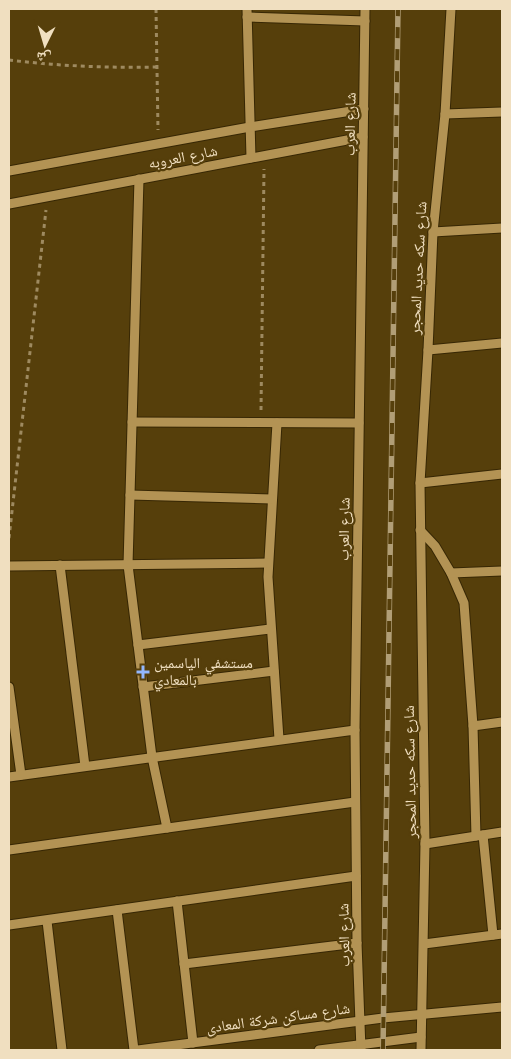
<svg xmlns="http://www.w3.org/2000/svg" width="511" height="1059" font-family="Jost,'Noto Naskh Arabic',sans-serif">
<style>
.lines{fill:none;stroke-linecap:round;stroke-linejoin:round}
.minor-casing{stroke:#372704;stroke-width:11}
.path{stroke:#9e8a60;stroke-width:3;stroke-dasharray:4 4;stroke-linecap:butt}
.minor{stroke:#b39354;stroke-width:9}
.rail-casing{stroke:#b19e76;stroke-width:5.5}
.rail{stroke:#563f0b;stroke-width:4;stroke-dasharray:11;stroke-linecap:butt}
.poi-dot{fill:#93b7fd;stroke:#563f0b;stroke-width:2}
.labels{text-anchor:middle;stroke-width:4.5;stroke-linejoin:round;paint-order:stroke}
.street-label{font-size:15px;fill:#f0dfc0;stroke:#563f0b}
.poi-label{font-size:15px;fill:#f0dfc0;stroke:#563f0b;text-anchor:start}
</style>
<rect width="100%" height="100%" fill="#563f0b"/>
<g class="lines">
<defs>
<g id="minor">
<polyline points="247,9 251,158"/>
<polyline points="247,17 365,21"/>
<polyline points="445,114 502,112"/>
<polyline points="9,171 250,127 364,109"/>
<polyline points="139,179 128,565 152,757 167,828"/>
<polyline points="9,204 363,137"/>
<polyline points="433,232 502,228"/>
<polyline points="428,350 502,343"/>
<polyline points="132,422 359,423"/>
<polyline points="277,423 268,577 279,739"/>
<polyline points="420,483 502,474"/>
<polyline points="130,495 272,499"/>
<polyline points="420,530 435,546 451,573 464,603 473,726 476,836"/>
<polyline points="60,565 85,766"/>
<polyline points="9,566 268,563"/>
<polyline points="451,573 502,571"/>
<polyline points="138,645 270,629"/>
<polyline points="9,687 21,775"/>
<polyline points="143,687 274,671"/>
<polyline points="473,726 502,722"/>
<polyline points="9,777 355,730"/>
<polyline points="483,835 493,935"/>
<polyline points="425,844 502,832"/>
<polyline points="9,850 355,802"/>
<polyline points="177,901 193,1043"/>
<polyline points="117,910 134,1050"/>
<polyline points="47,921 62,1050"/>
<polyline points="9,925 356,876"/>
<polyline points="424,944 502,934"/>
<polyline points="184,964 357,943"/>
<polyline points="138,1050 383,1018 502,1007"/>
<polyline points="319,1050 421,1037"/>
<polyline points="361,1050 357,943 355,730 365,9"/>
<polyline points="421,1050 425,844 420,483 428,350 433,232 445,114 451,9"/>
</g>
</defs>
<use href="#minor" class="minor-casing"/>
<g class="path">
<polyline points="156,9 158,130"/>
<path d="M9,60c49,6 98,8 148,7"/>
<polyline points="261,410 264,169"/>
<polyline points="9,538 46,210"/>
</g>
<use href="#minor" class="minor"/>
<defs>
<polyline id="rail" points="383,1050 398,9"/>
</defs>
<use href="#rail" class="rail-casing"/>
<use href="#rail" class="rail"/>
</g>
<path class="poi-dot" d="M140.5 664.5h5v5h5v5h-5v5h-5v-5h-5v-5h5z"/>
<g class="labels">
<g class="street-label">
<text transform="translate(350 124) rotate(-89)" y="5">شارع العرب</text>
<text transform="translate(183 157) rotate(-11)" y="5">شارع العروبه</text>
<text transform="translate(418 268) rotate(-87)" y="5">شارع سكه حديد المحجر</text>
<text transform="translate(344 529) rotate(-89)" y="5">شارع العرب</text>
<text transform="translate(410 772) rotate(-91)" y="5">شارع سكه حديد المحجر</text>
<text transform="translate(344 935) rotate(-91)" y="5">شارع العرب</text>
<text transform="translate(278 1018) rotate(-8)" y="5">شارع مساكن شركة المعادى</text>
</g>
<g class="poi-label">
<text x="154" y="668">مستشفي الياسمين<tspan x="154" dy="17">بالمعادي</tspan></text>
</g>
</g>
<rect width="511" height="1059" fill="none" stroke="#f0dfc0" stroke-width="20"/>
<g transform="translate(45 45) rotate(185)" stroke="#563f0b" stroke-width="4" paint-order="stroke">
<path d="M0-4L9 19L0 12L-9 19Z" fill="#f0dfc0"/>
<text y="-8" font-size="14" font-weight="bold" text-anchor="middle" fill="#f0dfc0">ش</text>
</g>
</svg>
